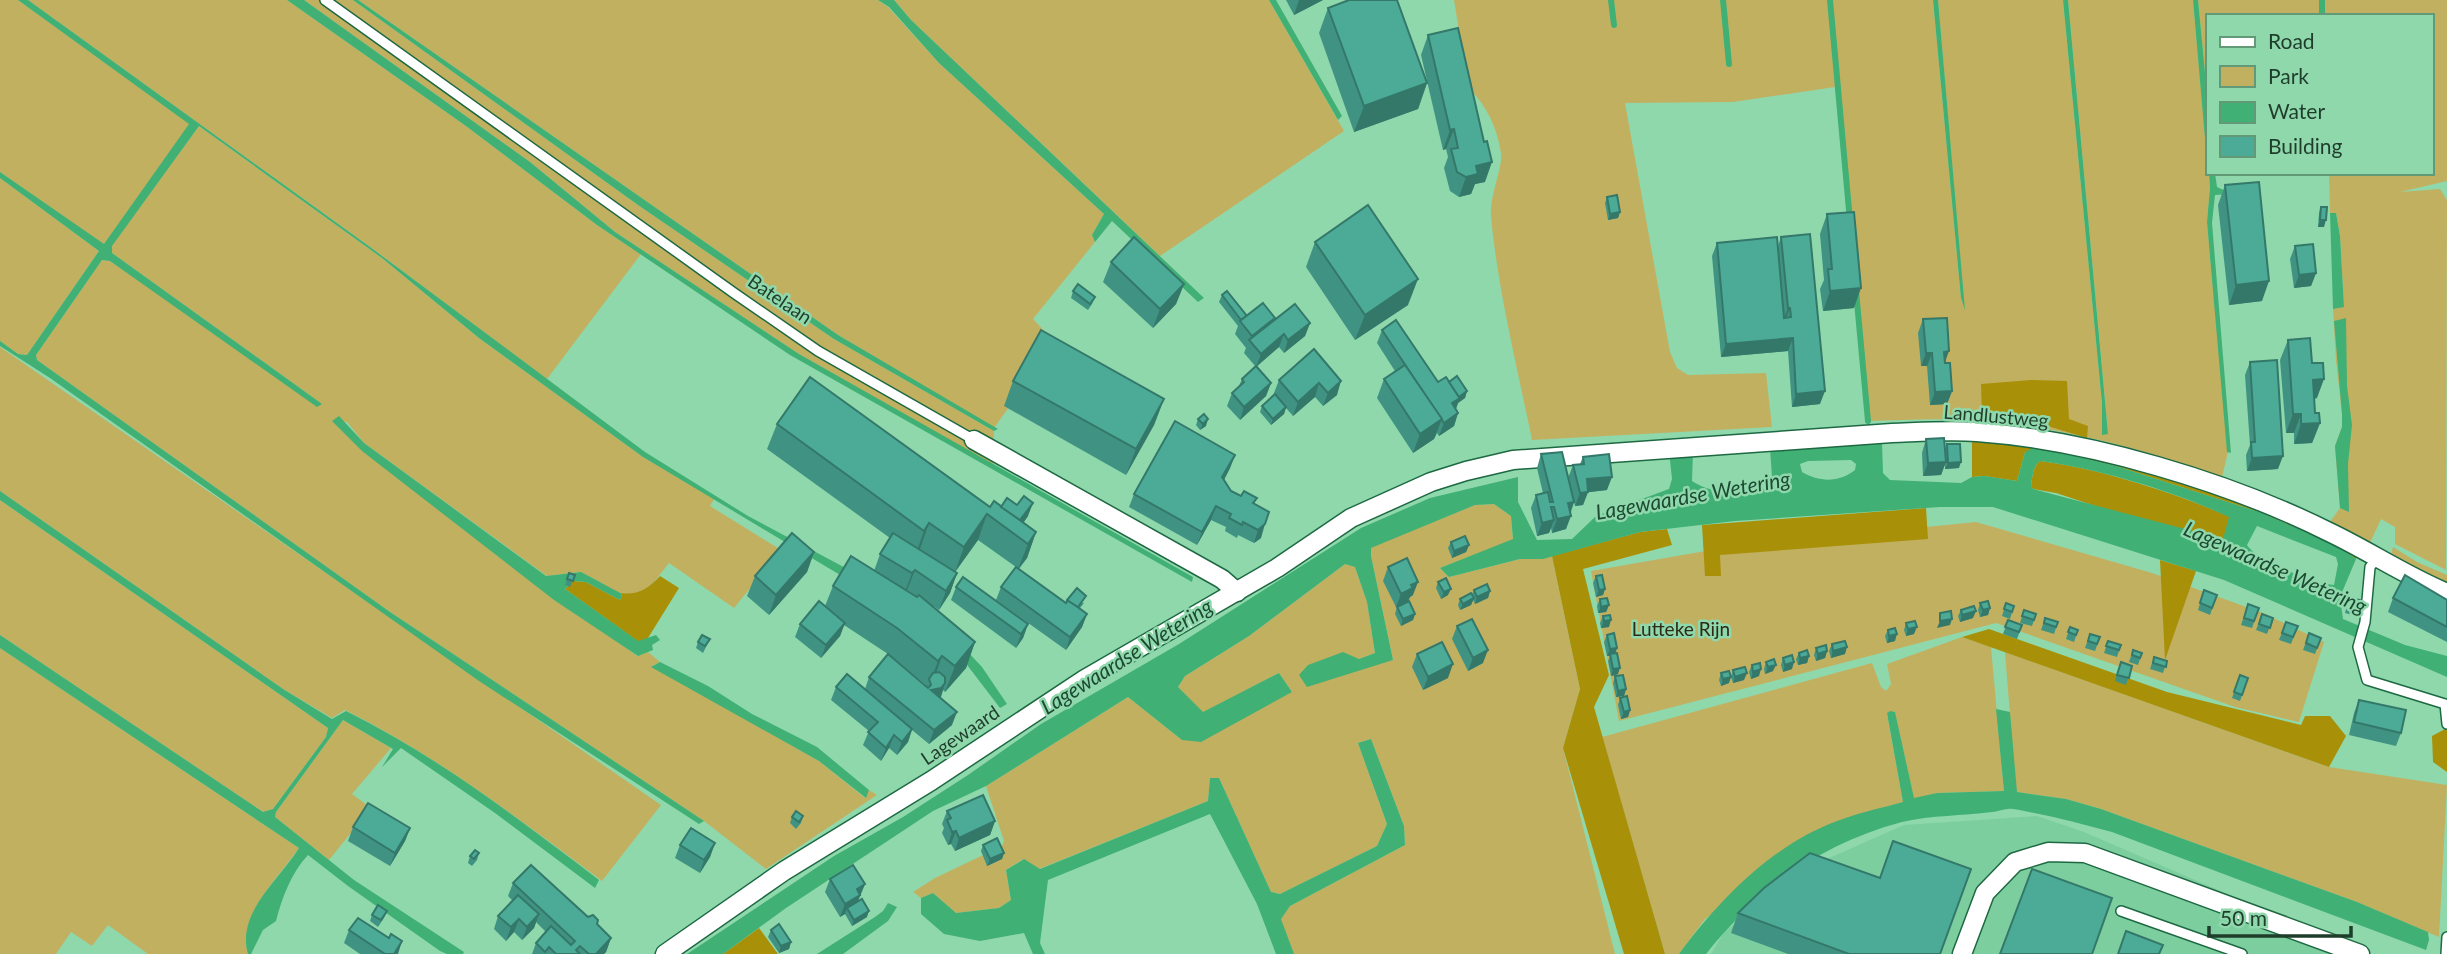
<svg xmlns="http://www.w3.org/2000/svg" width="2447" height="954" font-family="Lato,sans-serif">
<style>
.built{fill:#7dce9f}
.green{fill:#c2b061}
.forest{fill:#a99009}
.water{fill:#40b075;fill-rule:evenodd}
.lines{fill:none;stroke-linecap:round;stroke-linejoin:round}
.stream{stroke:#40b075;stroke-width:6}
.lane-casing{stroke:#1d6942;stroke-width:12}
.street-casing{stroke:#1d6942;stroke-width:21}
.lane{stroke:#fff;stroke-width:9}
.street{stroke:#fff;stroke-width:18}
.wall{fill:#409382;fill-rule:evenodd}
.shaded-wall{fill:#34786a}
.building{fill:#4bab97;stroke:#34786a;stroke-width:2}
.labels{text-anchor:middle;stroke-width:5;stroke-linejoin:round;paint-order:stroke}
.street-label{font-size:19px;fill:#1f3d2b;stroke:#8fd8ac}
.park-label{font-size:19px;fill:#2f2a17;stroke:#8fd8ac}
.water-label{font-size:21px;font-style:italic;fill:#1c4931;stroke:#8fd8ac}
</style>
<rect width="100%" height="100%" fill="#8fd8ac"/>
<polygon class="built" points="2037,816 2084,832 2367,954 1711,954 1724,932 1811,866 1904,825"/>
<g class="green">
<polygon points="0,0 18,0 190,124 104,245 0,172"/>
<polygon points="28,0 287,0 466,126 597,225 641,254 547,379 370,247"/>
<polygon points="304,0 353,0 638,205 834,339 994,431 993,465 799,354 615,232 530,162"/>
<polygon points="358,0 878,0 888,7 939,63 1104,214 1092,235 1095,242 1033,319 1055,342 994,428 838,335"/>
<polygon points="894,0 1269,0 1344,131 1160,256 911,20"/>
<path d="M1454,0h479l28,298 3,8 -26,-306h125l39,403v32l6,-2 -40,-433h125l17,188 -3,34 21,230 -6,25c-82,-29 -170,-53 -257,-57 -32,-2 -65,0 -97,1l-33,-334 -102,15 -108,1 45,249 7,16 11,7 78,-2 6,54 -240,13c-15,-74 -34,-149 -41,-223 -2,-21 12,-48 10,-64 -4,-26 -14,-47 -33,-66z"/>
<polygon points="2198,0 2447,0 2447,181 2400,192 2440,189 2447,200 2446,570 2395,544 2395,527 2381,519 2369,545 2327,526 2340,508 2335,446 2342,427 2342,414 2336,361 2333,309 2344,306 2340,236 2336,213 2330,213 2329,173 2431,173 2431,16 2207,16 2207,93"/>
<polygon points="199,126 382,258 479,338 643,457 714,499 710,506 781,550 734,608 669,563 651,586 635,595 619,593 581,572 547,576 364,443 347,422 333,421 637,656 648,652 660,662 652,666 819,761 865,798 869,790 877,795 766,869 704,821 390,612 37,360 36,355 102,260 110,261 322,404 112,253 111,246"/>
<polygon points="0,178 99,251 27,355 18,354 0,341"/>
<path d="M0,347l661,458 -59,76c-83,-62 -165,-125 -257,-171l-13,8 -49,-29 -283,-198z"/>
<polygon points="0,500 328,728 326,737 273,809 263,812 0,635"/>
<polygon points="1494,504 1511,516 1513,540 1440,568 1449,577 1520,559 1552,556 1580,689 1563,748 1615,954 1294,954 1280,919 1290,906 1405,845 1404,826 1371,739 1358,743 1387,824 1377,846 1280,894 1271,892 1219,778 1210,779 1208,801 1039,869 1023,859 1006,870 1011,900 999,908 956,913 933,893 921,898 913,892 935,878 1002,846 1004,841 986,786 1128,697 1182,740 1292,692 1279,673 1202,713 1178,687 1185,676 1249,636 1345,564 1355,567 1367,602 1375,653 1359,659 1308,665 1393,660 1371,556 1371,547 1475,505"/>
<polygon points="1976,522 2152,573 2263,613 2324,642 2299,722 2235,707 1996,623 1619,721 1591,571 1734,546"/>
<polygon points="2393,547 2417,562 2447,575 2447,589 2390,558"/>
<polygon points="1962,637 1991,647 2004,791 1937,793 1914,799 1895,713 1890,711 1887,714 1903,802 1835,822 1705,919 1679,954 1665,954 1602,737 1872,663 1881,687 1886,691 1891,684 1887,664"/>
<path d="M0,648l299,200c-21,30 -62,68 -51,106h-100l-40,-29 -16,21 -21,-14 -15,22h-56z"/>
<polygon points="2005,652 2329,767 2447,785 2439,937 2357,902 2101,809 2066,799 2016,792"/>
<polygon points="343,720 391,748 352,794 371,808 329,860 275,817 276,812"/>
</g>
<g class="forest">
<polygon points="2031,380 2067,381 2069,419 2088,426 2087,438 2041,424 1982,416 1981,384"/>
<polygon points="1972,437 2118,461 2265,509 2356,553 2356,559 2337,546 2262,513 2116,466 2067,454 2025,452 2017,481 1984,476 1972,477"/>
<path d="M2040,461c61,8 133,31 190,56l-7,23 -106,-27 -61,-20 -23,-4 -2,-3c1,-8 2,-20 9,-25z"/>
<polygon points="1926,508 1928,539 1720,555 1721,576 1705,576 1702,525"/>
<polygon points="1667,529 1672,545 1583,569 1609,675 1594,707 1665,954 1624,954 1563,748 1580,689 1552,556 1640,532"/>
<polygon points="2160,560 2196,571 2165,660"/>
<path d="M660,576l19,12 -31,50 -9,4 -74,-53 8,-8 13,1 34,18 2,-6 -3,-1c19,2 28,-3 41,-17z"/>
<polygon points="1989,629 2167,692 2301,725 2305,716 2330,716 2346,736 2329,767 1962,637"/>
<polygon points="2447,728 2447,772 2433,762 2432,736"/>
<polygon points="759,928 778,954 723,954"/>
</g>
<g class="water">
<polygon points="18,0 28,0 370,247 645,452 748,516 915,605 952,635 982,667 1007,704 1000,708 961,657 897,609 643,457 479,338 382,258 199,126 112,246 112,253 322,404 317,407 110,261 102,260 36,355 37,360 390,612 704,821 699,824 479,681 50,378 0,346 0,341 18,354 27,355 99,251 0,178 0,172 104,244 189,124"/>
<polygon points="287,0 304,0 530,162 615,232 799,354 1193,577 1192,582 790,355 597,225 466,126"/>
<polygon points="353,0 358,0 838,335 998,429 994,431 834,339 638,205"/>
<polygon points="878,0 894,0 911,20 1204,298 1198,302 1112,221 1095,242 1092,235 1104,214 939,63 889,7"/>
<polygon points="1269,0 1276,0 1342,116 1338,120"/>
<polygon points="1933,0 1938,0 1965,310 1961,298"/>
<polygon points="2063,0 2068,0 2108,434 2102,435 2102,403"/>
<polygon points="2193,0 2198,0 2207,93 2207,161"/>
<polygon points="2209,173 2215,173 2217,187 2232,194 2215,195 2212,223 2231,453 2227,452 2207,222 2210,188"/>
<polygon points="2330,213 2336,213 2340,236 2344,307 2333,309"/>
<polygon points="2346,318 2347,386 2352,425 2348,464 2349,512 2340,508 2335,446 2342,427 2342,414 2334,321"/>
<polygon points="339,416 364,443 546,576 581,572 622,594 620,600 586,582 573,581 565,589 638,641 656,635 660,640 652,645 653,650 638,656 554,600 362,451 332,421"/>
<path d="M1882,444l1,29 7,7 71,3 11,-6 12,-1 33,5 8,-29 8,-4 13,1 70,17 146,47 75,33 19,13 -16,38 3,22 62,26 42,11v21l-223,-97 -231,-73h-53l-205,14 -95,11 -97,27h-23l-71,18 -9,-9 73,-29 -2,-23 -17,-12 -19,1 -104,43v8l22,104 -86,27 -8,-12 9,-10 35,-13 16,7 16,-6 -8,-51 -12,-35 -10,-3 -96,72 -64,40 -7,11 25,25 76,-39 13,19 -91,50 -19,-2 -54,-43 -142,89 -53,25 -147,97 -63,46h-36l147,-98 69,-39 65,-42 73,-51 138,-80 182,-116 69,-30 88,-21v25l19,38 35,-1 24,-23 73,-27 3,-10 -3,-28h24l-1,30c22,15 47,10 72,8l8,-12 -2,-29zM1851,460l5,4 -1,6c-16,13 -36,12 -53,2l-2,-8 8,-3zM2040,461c61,8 133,30 189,56l-6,22 -190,-50 -2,-3c1,-9 2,-20 9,-25zM2257,526l79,31 2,7 -4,21c-18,0 -78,-25 -87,-40z"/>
<path d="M0,491l283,198 49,30 14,-8c91,45 173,108 253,169l-4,8 -100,-75 -94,-65 -19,19 11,-18 -50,-29 -67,92 -1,5 79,63 110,72 -1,2h-16l-7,-3 -92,-65 -40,-31c-17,18 -26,43 -32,66l-13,9 -12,24h-3c-12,-41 31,-74 51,-106l-299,-200v-13l263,177 10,-3 53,-72 2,-9 -328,-228z"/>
<polygon points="660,662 708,686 752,714 817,747 869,790 866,798 819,761 651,667"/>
<path d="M1996,709l14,3 7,80 49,7 35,10 256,93 71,30 1,8 -3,10 -314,-118c-28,-7 -55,-15 -83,-20 -7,-1 -15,-4 -21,-3 -5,0 -11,3 -16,3 -30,4 -60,3 -90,10 -82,22 -144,67 -196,132h-27c40,-54 93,-109 158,-133 21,-8 44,-13 66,-19l-16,-89 3,-2 5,1 19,86 23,-5 67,-2z"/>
<polygon points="1371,739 1404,826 1405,845 1290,906 1281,919 1294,954 1276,954 1257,904 1210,814 1048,880 1040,943 1045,954 1033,954 1024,933 980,941 944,934 921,914 921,898 933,893 956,913 999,908 1011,900 1006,870 1024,859 1040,869 1208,801 1210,778 1219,778 1271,892 1280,894 1377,846 1387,824 1358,743"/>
<polygon points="888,903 897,907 888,921 843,954 817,954 875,917 883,911"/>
</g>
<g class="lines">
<g class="stream">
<polyline points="1611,0 1614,25"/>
<polyline points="1723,0 1729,64"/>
<polyline points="1830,0 1850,221"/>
<polyline points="2322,0 2322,16"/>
<polyline points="1856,291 1868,421"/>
</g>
<defs>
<g id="lane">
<polyline points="325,0 734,293 818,351 974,440"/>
<polyline points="2377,558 2370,567 2365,622 2358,647 2367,680 2445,704 2447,724"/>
<polyline points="2121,911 2242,954"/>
<polyline points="2446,954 2447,937"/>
</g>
<g id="street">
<polyline points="974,440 1222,579 1237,592"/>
<path d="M665,954l119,-83 147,-90 154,-102 192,-111 74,-50 80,-36 35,-11 47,-11 379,-27c29,-1 57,-3 85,-1 112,8 252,50 352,100 40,19 77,44 118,61"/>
<polyline points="1962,954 1985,893 2015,862 2048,852 2085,853 2360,954"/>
</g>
</defs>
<use href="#lane" class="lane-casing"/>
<use href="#street" class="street-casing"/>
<use href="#lane" class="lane"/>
<use href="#street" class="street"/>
</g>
<g class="wall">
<polygon points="1286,0 1323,0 1294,15"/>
<polygon points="1328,8 1427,83 1418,109 1354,132 1319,33"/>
<polygon points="1428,35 1485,182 1475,184 1471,194 1459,197 1450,191 1444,168 1448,157 1446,149 1443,150 1421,55"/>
<polygon points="2225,185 2262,301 2229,305 2218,205"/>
<polygon points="1607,197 1620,212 1618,218 1608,220 1605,203"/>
<polygon points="2321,207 2324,227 2318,227 2319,213"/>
<polygon points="1827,214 1854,308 1823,311 1820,289 1824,280 1820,234"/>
<polygon points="1781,237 1820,404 1792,407 1788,351 1721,357 1712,256 1717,243 1778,246"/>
<polygon points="1315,242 1408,305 1355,340 1306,267"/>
<polygon points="2295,246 2316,273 2311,286 2294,288 2290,259"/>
<polygon points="1111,262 1184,284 1176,304 1153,328 1103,282"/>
<polygon points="1073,291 1095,297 1092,304 1088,310 1071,298"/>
<polygon points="1222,295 1247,316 1275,318 1274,321 1310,323 1305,336 1284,353 1279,347 1256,367 1244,353 1246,348 1235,334 1238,326 1219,302"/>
<polygon points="1923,319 1945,363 1952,391 1947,404 1930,405 1927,366 1921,366 1918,333"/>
<polygon points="1382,330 1438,382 1449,382 1467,391 1465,398 1458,403 1456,409 1458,413 1454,426 1439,436 1437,433 1434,439 1413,453 1377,398 1384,379 1395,371 1377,343"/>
<polygon points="2288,340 2312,363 2317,398 2314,399 2315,413 2320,423 2312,443 2294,444 2294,433 2286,433 2280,360"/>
<polygon points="1314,349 1337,395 1323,406 1315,397 1293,416 1286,408 1284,414 1271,425 1260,412 1262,406 1275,394 1274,393 1279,380"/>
<polygon points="2250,362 2278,469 2247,471 2246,455 2250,445 2245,375"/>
<polygon points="1242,379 1271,383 1266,396 1240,420 1227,406 1232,393 1239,386"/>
<polygon points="1013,381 1164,399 1154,425 1126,475 1004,406"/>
<polygon points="1198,419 1206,426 1200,430 1196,425"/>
<path d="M777,424l213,83h11l27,9 -5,7 13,9 -9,26 -8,11 47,34 1,-3 17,3 -4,5 7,6 -5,13 -16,23 -70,-50 5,-13 15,-20 -38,-27 -23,32 2,1 -7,20 -11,17 -7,-5 43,37 -9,26 -21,24 -2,-2 -3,8 12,27 -23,19 -17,-14 -4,12 -11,13 -8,-7 -8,13 -18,-16 6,-14 -38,-31 5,-13 29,2 4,-12 57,8 -38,-31 -44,-29 -4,11 -19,22 -26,-21 5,-13 25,-18 8,-20 41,-15 6,-17 10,-16 -123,-89zM907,590l11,7h-1l-11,-6z"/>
<polygon points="1926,439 1945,449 1947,444 1959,468 1945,469 1945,464 1941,475 1923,476 1922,453"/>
<polygon points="1541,454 1568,478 1573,465 1580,464 1583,457 1607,490 1588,492 1583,505 1575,506 1574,502 1566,529 1552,533 1551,528 1549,533 1537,536 1531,508 1536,495 1543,493 1537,468"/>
<polygon points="1235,455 1230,468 1224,480 1231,491 1241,496 1257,498 1254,504 1261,538 1254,543 1238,535 1237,538 1225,531 1226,527 1211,520 1197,545 1129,507 1134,494"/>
<polygon points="1451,542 1469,545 1466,552 1452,558 1448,548"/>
<polygon points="814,552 807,572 769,615 747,596 755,576"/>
<polygon points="1388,567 1413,595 1396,607 1383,581"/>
<polygon points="569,573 575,575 570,587 565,585"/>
<polygon points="1596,576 1605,589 1603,595 1596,597 1593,583"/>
<polygon points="1438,582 1448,595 1441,599 1436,588"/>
<polygon points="956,587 1028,624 1023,638 1016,648 951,600"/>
<polygon points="1474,590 1490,591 1488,598 1475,604 1473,600 1471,605 1460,610 1458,605 1460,599 1472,594"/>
<polygon points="2204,590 2217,595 2210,615 2198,610"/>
<polygon points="2349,598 2358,609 2356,616 2345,613"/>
<polygon points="2393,598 2447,600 2447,642 2388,612"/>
<polygon points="1600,599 1609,605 1606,612 1598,613 1597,606"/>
<polygon points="1980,603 1990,608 1988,615 1980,617 1978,610"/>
<polygon points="2006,603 2014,606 2010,619 2002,616"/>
<polygon points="2248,604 2259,608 2252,628 2241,625"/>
<polygon points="1397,607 1415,614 1413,620 1401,626 1395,614"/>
<polygon points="1961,610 1973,618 1960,622 1958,616"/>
<polygon points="2024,610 2036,614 2032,626 2020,623"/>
<polygon points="2262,614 2273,618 2267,634 2256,630"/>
<polygon points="1603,616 1609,627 1601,628 1600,623"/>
<polygon points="2045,618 2058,622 2054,634 2041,630"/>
<polygon points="2008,620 2022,625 2017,639 2003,634"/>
<polygon points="2286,622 2298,626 2291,644 2279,640"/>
<polygon points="1906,623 1914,634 1906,636 1904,630"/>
<polygon points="1457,626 1483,663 1468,671 1452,639"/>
<polygon points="2070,627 2078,630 2074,642 2066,639"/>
<polygon points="1888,630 1895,641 1887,643 1885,636"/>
<polygon points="2309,633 2321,638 2315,654 2303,650"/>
<polygon points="2090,634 2100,637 2095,651 2085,648"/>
<polygon points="1607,635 1617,648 1615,653 1618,674 1611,676 1608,661 1610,656 1607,656 1604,642"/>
<polygon points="710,639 703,653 696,648 698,642"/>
<polygon points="2108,641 2121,645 2117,657 2104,653"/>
<polygon points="1832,644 1845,654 1831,658 1829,651"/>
<polygon points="1816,648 1827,651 1825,658 1816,661 1814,655"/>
<polygon points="2133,650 2142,653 2138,665 2129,662"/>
<polygon points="1799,653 1809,656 1807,663 1798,665 1796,659"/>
<polygon points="1417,654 1448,678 1423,690 1412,667"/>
<polygon points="2154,657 2167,661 2163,673 2150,669"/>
<polygon points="1783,658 1792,669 1783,672 1781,665"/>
<polygon points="1766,662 1773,671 1765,674 1764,669"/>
<polygon points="2121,662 2132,666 2126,685 2115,681"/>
<polygon points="1752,665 1759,676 1751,679 1749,672"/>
<polygon points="1733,670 1744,680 1733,683 1731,677"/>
<polygon points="1721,673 1729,683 1721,686 1719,680"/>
<polygon points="2240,675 2248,678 2240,701 2232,698"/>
<polygon points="1615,676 1626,689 1624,696 1616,697 1613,683"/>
<polygon points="1620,698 1630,710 1628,717 1621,719 1618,705"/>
<polygon points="2359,700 2401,733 2396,746 2349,735 2354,713"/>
<polygon points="947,811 995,821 990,835 955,851 951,844 948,845 942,833 944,828 942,824"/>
<polygon points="803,816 801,823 796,829 790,823 792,817"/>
<polygon points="353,827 410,828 405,841 390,866 348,841"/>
<polygon points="715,843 710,857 700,873 675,858 680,845"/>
<polygon points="983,845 1004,853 1002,859 987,866 981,851"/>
<polygon points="479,853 477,860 472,866 468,863 470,856"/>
<polygon points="830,879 865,884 858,901 867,917 852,926 845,914 840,917 825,892"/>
<polygon points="513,883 597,924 611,938 606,952 604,954 532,954 536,943 546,932 536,922 534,928 522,940 514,932 506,941 494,929 498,916 513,901 508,896"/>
<polygon points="387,911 384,918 378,927 370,921 372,915"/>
<polygon points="1738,913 1940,954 1788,954 1731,933"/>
<polygon points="349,930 389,938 398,954 360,954 344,943"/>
<polygon points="771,930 791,942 789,949 779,953 768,937"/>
</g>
<g class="shaded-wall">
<polygon points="1299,0 1323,0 1294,15"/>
<polygon points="1427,83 1418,109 1354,132 1364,106"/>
<polygon points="1454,129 1446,149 1443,150 1450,130"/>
<polygon points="1492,162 1485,182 1475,184 1471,194 1459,197 1466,177 1476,166"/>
<polygon points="1620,212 1618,218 1608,220 1610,214"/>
<polygon points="2320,220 2326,220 2324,227 2318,227"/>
<polygon points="2316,273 2311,286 2294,288 2299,275"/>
<polygon points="1418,279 1408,305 1355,340 1365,315"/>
<polygon points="2269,281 2262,301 2229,305 2236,285"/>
<polygon points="1184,284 1176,304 1153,328 1160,309"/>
<polygon points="1861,288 1854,308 1823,311 1830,291"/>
<polygon points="1788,308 1790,308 1785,321 1783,321"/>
<polygon points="1275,318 1270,332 1250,341 1252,336"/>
<polygon points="1310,323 1305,336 1284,353 1288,340"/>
<polygon points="1284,334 1279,347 1256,367 1261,354"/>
<polygon points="1793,338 1788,351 1721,357 1726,344"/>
<polygon points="1949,351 1944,365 1944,352"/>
<polygon points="1926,353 1932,353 1927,366 1921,366"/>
<polygon points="2324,379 2317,398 2305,400 2313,380"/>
<polygon points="1341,381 1337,395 1323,406 1328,393"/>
<polygon points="1271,383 1266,396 1240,420 1244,407"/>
<polygon points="1319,383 1315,397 1293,416 1298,402"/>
<polygon points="1467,391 1465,398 1458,403 1455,411 1452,403"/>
<polygon points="1825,391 1820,404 1792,407 1796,394"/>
<polygon points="1952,391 1947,404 1930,405 1935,392"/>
<polygon points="1164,399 1154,425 1126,475 1136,449"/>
<polygon points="1286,407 1284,414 1271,425 1273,419"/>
<polygon points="1458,413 1454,426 1439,436 1444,423"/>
<polygon points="2293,414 2301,414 2294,433 2286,433"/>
<polygon points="1208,419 1206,426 1200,430 1203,424"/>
<polygon points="1442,419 1434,439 1413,453 1420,434"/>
<polygon points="2320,423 2312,443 2294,444 2301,424"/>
<polygon points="1235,455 1230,468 1218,491 1222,477"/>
<polygon points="2283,456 2278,469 2247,471 2252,458"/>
<polygon points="1946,462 1941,475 1923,476 1928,463"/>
<polygon points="1961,462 1959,468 1945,469 1948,463"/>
<polygon points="1612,477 1607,490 1582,493 1587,479"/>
<polygon points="1588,492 1583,505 1575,506 1580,493"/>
<polygon points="1574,502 1569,515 1568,503"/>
<polygon points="1033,503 1028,516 1015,535 1020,521"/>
<polygon points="1216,506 1211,520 1197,545 1202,532"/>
<polygon points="987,514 978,540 955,572 964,547"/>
<polygon points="1571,516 1566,529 1552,533 1557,519"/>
<polygon points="1554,520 1549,533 1537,536 1542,523"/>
<polygon points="929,523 920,549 915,556 924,531"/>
<polygon points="1265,524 1261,538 1254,543 1258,530"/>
<polygon points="1036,532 1027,558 1018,569 1028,544"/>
<polygon points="1469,545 1466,552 1452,558 1454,551"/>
<polygon points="814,552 807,572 769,615 776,595"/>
<polygon points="915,570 907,590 905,592 912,573"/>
<polygon points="957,573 950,593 939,610 946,591"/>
<polygon points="1418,582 1413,595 1410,597 1408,602 1396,607 1401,594 1411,585"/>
<polygon points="1451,589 1448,595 1441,599 1444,592"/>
<polygon points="1605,589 1603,595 1596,597 1599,590"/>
<polygon points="1490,591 1488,598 1475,604 1477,597"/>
<polygon points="1474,598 1471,605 1460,610 1463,604"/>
<polygon points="1609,605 1606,612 1598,613 1601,607"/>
<polygon points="1990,608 1988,615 1980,617 1983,610"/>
<polygon points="1976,611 1973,618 1960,622 1962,615"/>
<polygon points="1087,614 1082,627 1066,650 1070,637"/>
<polygon points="1415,614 1413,620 1401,626 1403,619"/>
<polygon points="1952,619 1950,625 1937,628 1940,621"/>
<polygon points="1611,620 1609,627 1601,628 1604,621"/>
<polygon points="845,623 840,636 821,658 826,645"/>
<polygon points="1028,624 1023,638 1016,648 1021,634"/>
<polygon points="1917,627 1914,634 1906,636 1908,629"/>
<polygon points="1897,634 1895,641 1887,643 1889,636"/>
<polygon points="975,642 966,668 945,692 955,666"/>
<polygon points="1847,647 1845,654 1831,658 1833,651"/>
<polygon points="1617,648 1615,655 1607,656 1610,649"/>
<polygon points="1488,650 1483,663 1468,671 1473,658"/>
<polygon points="1827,651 1825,658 1816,661 1818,654"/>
<polygon points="942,656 933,682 930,682 938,661"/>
<polygon points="1809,656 1807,663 1798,665 1800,658"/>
<polygon points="1794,662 1792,669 1783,672 1785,665"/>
<polygon points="1453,664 1448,678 1423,690 1428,677"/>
<polygon points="1776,665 1773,671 1765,674 1768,667"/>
<polygon points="1620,668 1618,674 1611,676 1613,669"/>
<polygon points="1761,669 1759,676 1751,679 1753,672"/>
<polygon points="1747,673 1744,680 1733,683 1735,677"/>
<polygon points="1731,677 1729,683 1721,686 1723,679"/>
<polygon points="945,683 941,697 937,701 931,690"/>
<polygon points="1626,689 1624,696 1616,697 1618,691"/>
<polygon points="1630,710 1628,717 1621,719 1624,712"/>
<polygon points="957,712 952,725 929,744 934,730"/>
<polygon points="912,729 908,742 897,755 902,742"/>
<polygon points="894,735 889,748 881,761 886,748"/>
<polygon points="995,821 990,835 955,851 959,838"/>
<polygon points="410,828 405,841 390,866 395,853"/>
<polygon points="956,831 951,844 948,845 952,832"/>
<polygon points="715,843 710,857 700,873 704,860"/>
<polygon points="1004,853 1002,859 987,866 990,859"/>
<polygon points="865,884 855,908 847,908 845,914 840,917 845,904 857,889"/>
<polygon points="869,911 867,917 852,926 854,920"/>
<polygon points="539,914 534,928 522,940 527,927"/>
<polygon points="519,919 514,932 506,941 511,927"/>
<polygon points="611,938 606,952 604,954 596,954"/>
<polygon points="402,941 398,954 394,954"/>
<polygon points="791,942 789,949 779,953 781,946"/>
</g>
<g class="building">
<polygon points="1349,0 1397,0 1427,83 1364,106 1328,8"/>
<polygon points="1458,28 1484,142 1487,141 1492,162 1476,166 1478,174 1466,177 1457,172 1451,149 1458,148 1454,129 1450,130 1428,35"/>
<polygon points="2259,182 2269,281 2236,285 2225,185"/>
<polygon points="1617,195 1620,212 1610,214 1607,197"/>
<polygon points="1368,205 1418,279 1365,315 1315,242"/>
<polygon points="2321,207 2327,207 2326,220 2320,220"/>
<polygon points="1854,212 1861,288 1830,291 1828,269 1832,269 1827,214"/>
<polygon points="1810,234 1825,391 1796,394 1793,338 1726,344 1717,243 1777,237 1784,318 1791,317 1790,308 1788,308 1781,237"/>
<polygon points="1134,237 1184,284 1160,309 1111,262"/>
<polygon points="2313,244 2316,273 2299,275 2295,246"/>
<polygon points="1078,284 1095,297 1090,304 1073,291"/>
<polygon points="1227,291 1247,316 1241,320 1222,295"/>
<polygon points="1263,303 1275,318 1252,336 1240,321"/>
<polygon points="1295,304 1310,323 1288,340 1284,334 1261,354 1249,340"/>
<polygon points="1947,318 1949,351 1944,352 1945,363 1950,363 1952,391 1935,392 1932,353 1926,353 1923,319"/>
<polygon points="1396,320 1438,382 1446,377 1460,398 1452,403 1458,413 1444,423 1382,330"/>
<polygon points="1041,330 1164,399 1136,449 1013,381"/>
<polygon points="2310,338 2312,363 2323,363 2324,379 2313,380 2315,413 2319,413 2320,423 2301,424 2301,414 2293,414 2288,340"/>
<polygon points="1314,349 1341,381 1328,393 1319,383 1298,402 1279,380"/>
<polygon points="2277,360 2283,456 2252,458 2251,442 2255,442 2250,362"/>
<polygon points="1405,365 1442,419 1420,434 1384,379"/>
<polygon points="1256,366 1271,383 1244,407 1232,393 1244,382 1242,379"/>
<polygon points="1457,376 1467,391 1459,397 1449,382"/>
<polygon points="810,377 990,507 994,501 1036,532 1028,544 987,514 964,547 929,523 924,531 777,424"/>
<polygon points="1275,394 1286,407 1273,419 1262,406"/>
<polygon points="1204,414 1208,419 1203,424 1198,419"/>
<polygon points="1175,421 1235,455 1222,477 1231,491 1241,496 1244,491 1257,498 1253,503 1269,512 1265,524 1258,530 1243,522 1242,525 1229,518 1231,514 1216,506 1202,532 1134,494"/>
<polygon points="1944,438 1946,462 1928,463 1926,439"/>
<polygon points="1947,444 1960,444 1961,462 1948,463"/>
<polygon points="1562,452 1574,502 1568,503 1571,516 1557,519 1554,507 1551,507 1554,520 1542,523 1536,495 1548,492 1550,502 1553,502 1541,454"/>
<polygon points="1609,454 1612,477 1587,479 1588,492 1580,493 1573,465 1584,464 1583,457"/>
<polygon points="1024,496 1033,503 1020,520 1001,507 1007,498 1017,505"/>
<polygon points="792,533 814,552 776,595 755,576"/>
<polygon points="893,533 957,573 946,591 915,570 912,573 880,554"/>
<polygon points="1465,536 1469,545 1454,551 1451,542"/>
<polygon points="851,556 917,597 919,595 975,642 955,666 942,656 938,661 897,628 833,586"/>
<polygon points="1407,558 1418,582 1411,585 1413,588 1401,594 1388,567"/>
<polygon points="1016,567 1066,603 1068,600 1087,614 1070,637 1001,587"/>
<polygon points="569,573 575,575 573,581 567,579"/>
<polygon points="1602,575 1605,589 1599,590 1596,576"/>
<polygon points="2405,575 2447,600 2447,627 2393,598"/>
<polygon points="963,577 1028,624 1021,634 956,587"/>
<polygon points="1446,578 1451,589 1444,592 1438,582"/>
<polygon points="1487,584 1490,591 1477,597 1474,590"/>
<polygon points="1077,588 1086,596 1078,607 1067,600"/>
<polygon points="2204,590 2217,595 2212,608 2200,603"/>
<polygon points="1471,593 1474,598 1463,604 1460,599"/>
<polygon points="1607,598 1609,605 1601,607 1600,599"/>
<polygon points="2349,598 2360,600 2358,609 2347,606"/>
<polygon points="819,601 845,623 826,645 800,624"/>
<polygon points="1409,601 1415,614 1403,619 1397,607"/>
<polygon points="1988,601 1990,608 1983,610 1980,603"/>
<polygon points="2006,603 2014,606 2012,612 2004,609"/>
<polygon points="2248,604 2259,608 2254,621 2244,618"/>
<polygon points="1974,606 1976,611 1962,615 1961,610"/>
<polygon points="2024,610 2036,614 2034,620 2022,616"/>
<polygon points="1951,611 1952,619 1940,621 1940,613"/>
<polygon points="2262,614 2273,618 2270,628 2259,624"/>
<polygon points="1610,615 1611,620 1604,621 1603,616"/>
<polygon points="2045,618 2058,622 2056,627 2044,623"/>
<polygon points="1472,619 1488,650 1473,658 1457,626"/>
<polygon points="2008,620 2022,625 2019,632 2005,627"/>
<polygon points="1915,621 1917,627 1908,629 1906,623"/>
<polygon points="2286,622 2298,626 2293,637 2282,633"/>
<polygon points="2070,627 2078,630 2076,635 2068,632"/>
<polygon points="1895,628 1897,634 1889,636 1888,630"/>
<polygon points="1614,633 1617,648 1610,649 1607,635"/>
<polygon points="2309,633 2321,638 2317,648 2306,643"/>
<polygon points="2090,634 2100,637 2097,644 2088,641"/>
<polygon points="702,635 710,639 705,646 698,642"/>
<polygon points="1845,641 1847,647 1833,651 1832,644"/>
<polygon points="2108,641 2121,645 2119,650 2106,646"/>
<polygon points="1442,642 1453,664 1428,677 1417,654"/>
<polygon points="1826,645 1827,651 1818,654 1816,648"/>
<polygon points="1807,650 1809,656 1800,658 1799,653"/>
<polygon points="2133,650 2142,653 2140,658 2132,655"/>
<polygon points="1617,653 1620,668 1613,669 1610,654"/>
<polygon points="888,654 928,688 931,685 929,679 933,673 939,672 945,677 945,683 941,688 931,690 957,712 934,730 869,677"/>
<polygon points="1792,655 1794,662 1785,665 1783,658"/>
<polygon points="2154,657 2167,661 2166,667 2153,663"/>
<polygon points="1774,659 1776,665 1768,667 1766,662"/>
<polygon points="2121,662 2132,666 2129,678 2117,675"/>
<polygon points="1760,663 1761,669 1753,672 1752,665"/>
<polygon points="1745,667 1747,673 1735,677 1733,670"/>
<polygon points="1729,671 1731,677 1723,679 1721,673"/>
<polygon points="847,674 912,729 902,742 894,735 886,748 868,732 878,722 836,687"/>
<polygon points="1623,675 1626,689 1618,691 1615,676"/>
<polygon points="2240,675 2248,678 2242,695 2234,692"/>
<polygon points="1627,696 1630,710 1624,712 1620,698"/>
<polygon points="2359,700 2406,710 2401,733 2354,722"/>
<polygon points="983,795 995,821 959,838 956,831 952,832 947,820 951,818 947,811"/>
<polygon points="368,803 410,828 395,853 353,827"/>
<polygon points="796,811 803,816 799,822 792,817"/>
<polygon points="691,828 715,843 704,860 680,845"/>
<polygon points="997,838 1004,853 990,859 983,845"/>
<polygon points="1893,841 1971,869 1940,954 1849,954 1738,913 1764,888 1810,853 1880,878"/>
<polygon points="475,850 479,853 474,859 470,856"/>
<polygon points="531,865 588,917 593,915 598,920 597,924 611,938 596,954 589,954 580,946 576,950 580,954 556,954 549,947 545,952 536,943 551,926 571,945 575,941 513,883"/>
<polygon points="853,865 865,884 857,889 860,895 845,904 830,879"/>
<polygon points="2032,869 2112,898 2092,954 2000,954"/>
<polygon points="518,895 539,914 527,927 519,919 511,927 498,916"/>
<polygon points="862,899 869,911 854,920 847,908"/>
<polygon points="378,905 387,911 381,920 372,915"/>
<polygon points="358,918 389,938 391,934 402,941 394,954 385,954 349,930"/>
<polygon points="779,924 791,942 781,946 771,930"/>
<polygon points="2126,931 2163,945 2159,954 2118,954"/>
</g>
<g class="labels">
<g class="street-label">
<text transform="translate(780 299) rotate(34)" y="7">Batelaan</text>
<text transform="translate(1996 416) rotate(5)" y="7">Landlustweg</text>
<text transform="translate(960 735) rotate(-34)" y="7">Lagewaard</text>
</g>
<g class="park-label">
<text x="1681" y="636">Lutteke Rijn</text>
</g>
<g class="water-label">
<text transform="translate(1693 496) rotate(-10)" y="7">Lagewaardse Wetering</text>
<text transform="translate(2275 568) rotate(24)" y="7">Lagewaardse Wetering</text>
<text transform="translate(1127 657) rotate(-32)" y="7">Lagewaardse Wetering</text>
</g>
</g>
<rect x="2206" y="14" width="228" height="161" fill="#8fd8ac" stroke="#629a78" stroke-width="2"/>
<rect x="2220" y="37" width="35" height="10" fill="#ffffff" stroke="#629a78" stroke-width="2"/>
<text x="2268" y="49" font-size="21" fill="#1f3d2b">Road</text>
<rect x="2220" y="66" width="35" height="21" fill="#c2b061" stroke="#629a78" stroke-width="2"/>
<text x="2268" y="84" font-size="21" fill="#1f3d2b">Park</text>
<rect x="2220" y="102" width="35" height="21" fill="#40b075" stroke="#629a78" stroke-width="2"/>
<text x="2268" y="119" font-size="21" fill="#1f3d2b">Water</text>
<rect x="2220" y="136" width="35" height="21" fill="#4bab97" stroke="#629a78" stroke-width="2"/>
<text x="2268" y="154" font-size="21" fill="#1f3d2b">Building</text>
<path d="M2209 926v10h142v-10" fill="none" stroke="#1f3d2b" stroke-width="3.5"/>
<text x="2220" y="926" font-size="21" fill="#1f3d2b" stroke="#8fd8ac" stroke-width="5" paint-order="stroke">50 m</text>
</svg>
